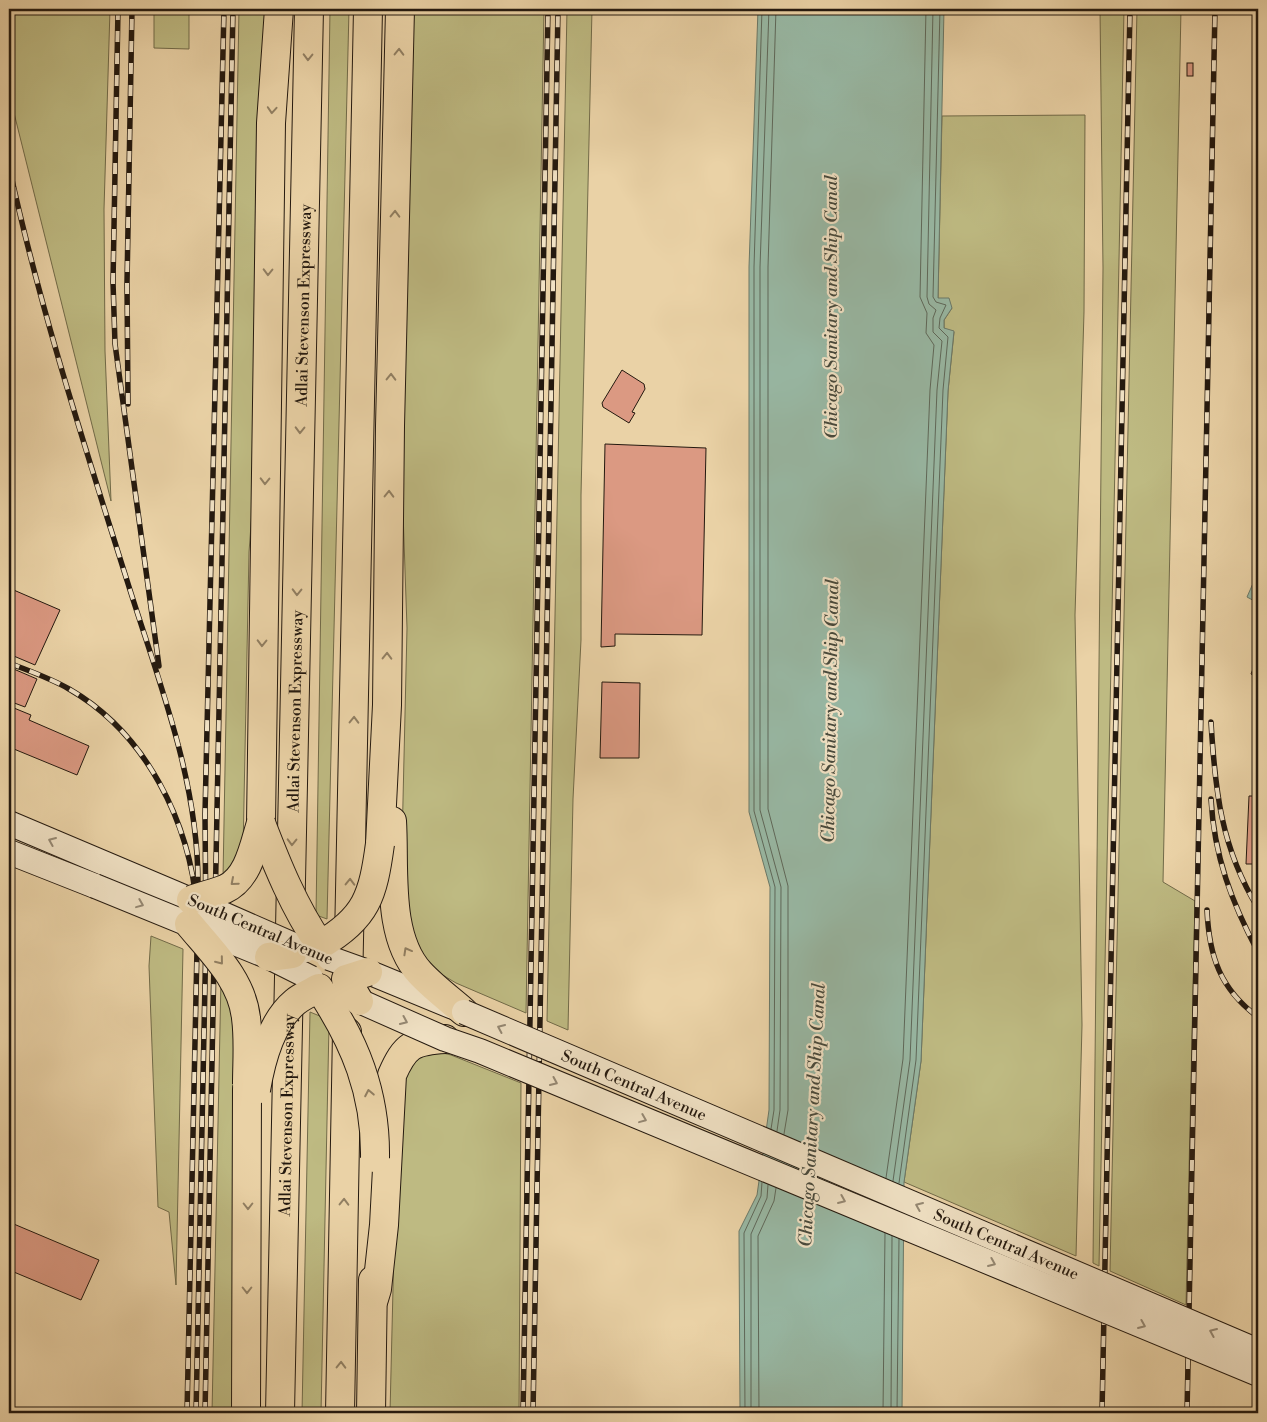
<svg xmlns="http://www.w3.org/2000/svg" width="1267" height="1422" font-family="'Libre Bodoni',serif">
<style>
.green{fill:#beba82;stroke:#716a48}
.water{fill:#98b8a4;stroke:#6a7868}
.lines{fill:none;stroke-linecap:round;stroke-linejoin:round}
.shore{stroke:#5e685a;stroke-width:1}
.building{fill:#db9982;stroke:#24190f}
.secondary-casing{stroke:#24190f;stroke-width:26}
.highway-casing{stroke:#24190f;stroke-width:30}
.secondary{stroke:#f1e2c5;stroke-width:24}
.highway{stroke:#ead2a6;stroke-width:28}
.rail-casing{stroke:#24190f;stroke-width:5.5}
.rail{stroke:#f1e2c5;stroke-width:4;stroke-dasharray:11;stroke-linecap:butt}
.secondary-bridge-casing{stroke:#24190f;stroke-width:26;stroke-linecap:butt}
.highway-bridge-casing{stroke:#24190f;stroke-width:30;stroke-linecap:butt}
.secondary-bridge{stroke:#f1e2c5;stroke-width:24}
.highway-bridge{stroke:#ead2a6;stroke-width:28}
.oneway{stroke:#917f62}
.oneway2{stroke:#958873}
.labels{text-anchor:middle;stroke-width:4.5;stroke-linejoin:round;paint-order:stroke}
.street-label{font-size:16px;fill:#24190f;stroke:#f1e2c5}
.water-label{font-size:18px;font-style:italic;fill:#47493c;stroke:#f1e2c5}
</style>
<rect width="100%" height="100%" fill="#ead2a6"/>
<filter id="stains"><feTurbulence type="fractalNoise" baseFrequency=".004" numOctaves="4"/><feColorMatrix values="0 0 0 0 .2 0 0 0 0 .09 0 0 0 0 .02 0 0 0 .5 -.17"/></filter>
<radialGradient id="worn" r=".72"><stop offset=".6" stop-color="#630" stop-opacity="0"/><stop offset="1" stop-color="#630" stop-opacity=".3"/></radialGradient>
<g class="green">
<polygon points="9,9 110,9 104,209 105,351 111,501 9,93"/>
<polygon points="154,9 189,9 189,49 154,48"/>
<polygon points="239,9 270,9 260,404 249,552 243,851 223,878"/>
<polygon points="330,9 349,9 327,919 316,915"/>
<polygon points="410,9 544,9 526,1013 456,983 431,968 410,936 402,844 407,628 402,482"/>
<polygon points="567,9 592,9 581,495 581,640 573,799 568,1030 547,1021"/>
<polygon points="1100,9 1124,9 1099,1266 1093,1263 1103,268"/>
<polygon points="1137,9 1181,9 1163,882 1195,901 1186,1305 1110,1271"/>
<polygon points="1085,115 1084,312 1075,615 1082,1025 1076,1256 904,1182 921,1061 948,391 954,332 944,329 944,320 952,308 938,298 942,116"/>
<polygon points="151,936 183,949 176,1285 169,1212 158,1207 149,966"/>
<polygon points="221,979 237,1013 240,1413 212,1413"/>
<polygon points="310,1012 327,1019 329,1024 321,1413 302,1413"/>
<polygon points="430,1050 451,1055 521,1083 519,1413 390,1413 398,1081 404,1066"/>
</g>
<g class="water">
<polygon points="758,9 944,9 938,298 949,298 952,308 944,320 944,328 954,331 948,391 921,1061 904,1182 902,1413 740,1413 739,1231 757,1195 769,1110 770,887 749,812 749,267"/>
<polygon points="1258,572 1258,603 1247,597"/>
</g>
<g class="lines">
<g class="shore">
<polyline points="762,9 754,267 754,811 775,887 774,1110 771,1129"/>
<polyline points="769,9 760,267 760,810 781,887 780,1110 777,1131"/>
<polyline points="776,9 768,267 768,809 788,886 788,1110 784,1134"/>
<polyline points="886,1178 903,1059 930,390 934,345 926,333 927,313 920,297 926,9"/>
<polyline points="893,1181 910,1060 937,390 942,341 933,332 933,318 936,310 929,304 927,297 933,9"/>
<polyline points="899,1183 916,1060 943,390 948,337 939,328 940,318 946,305 936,302 933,297 940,9"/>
<polyline points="745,1413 744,1233 761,1196 762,1182"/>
<polyline points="751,1413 751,1234 767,1198 768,1185"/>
<polyline points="759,1413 758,1236 774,1201 776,1188"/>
<polyline points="883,1413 885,1233"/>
<polyline points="891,1413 892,1236"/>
<polyline points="897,1413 899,1239"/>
</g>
</g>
<g class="building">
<rect x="1187" y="63" width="6" height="13"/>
<polygon points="622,370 644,384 645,389 632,412 635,413 629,423 603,407 602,403"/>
<polygon points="1258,431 1258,445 1253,443"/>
<polygon points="605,444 706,448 702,635 615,634 615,646 601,647"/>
<polygon points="9,588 60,610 35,665 9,654"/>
<polygon points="1258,656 1258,678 1251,674"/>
<polygon points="9,667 37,679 25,707 9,701"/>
<polygon points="602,682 640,683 639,758 600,758"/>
<polygon points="9,706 31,715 29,720 89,746 77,775 9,747"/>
<polygon points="1249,796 1258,796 1258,864 1246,864"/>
<polygon points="9,1222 99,1260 81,1300 9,1270"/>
</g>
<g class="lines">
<defs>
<g id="secondary">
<polyline points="9,823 191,900"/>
<polyline points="9,852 95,886"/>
<polyline points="368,972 453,1007"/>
</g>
<g id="highway">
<path d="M392,821c3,47 -6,115 28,152 13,14 29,26 44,39"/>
<polyline points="261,823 271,123 279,9"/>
<polyline points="380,844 387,705 390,426 400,9"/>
<polyline points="348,989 368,9"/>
<path d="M374,1299l3,-10 7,-64 8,-150c13,-30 21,-34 53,-36"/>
<polyline points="246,1413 247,1089"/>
<path id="s1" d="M280,1413l29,-1404"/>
<polyline points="340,1413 347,1032"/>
<polyline points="371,1413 373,1280"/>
</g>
</defs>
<use href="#secondary" class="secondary-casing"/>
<use href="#highway" class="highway-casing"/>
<use href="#secondary" class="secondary"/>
<use href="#highway" class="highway"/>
<defs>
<g id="rail">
<polyline points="118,9 113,282 115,344 159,666"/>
<path d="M9,166c31,144 77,284 121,424 30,95 68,191 68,293"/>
<polyline points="128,404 127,283 132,9"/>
<path d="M9,663c20,8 41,15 60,26 77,44 121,133 128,220"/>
<path d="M1211,722c4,68 10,126 47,186"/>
<path d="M1211,799c3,57 21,104 47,153"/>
<path d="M1207,910c2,46 13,79 51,107"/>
<polyline points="187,1413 198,903"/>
<polyline points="196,1413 206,936 205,814 224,9"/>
<polyline points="205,1413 233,9"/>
<polyline points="523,1413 548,9"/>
<polyline points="533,1413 558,9"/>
<polyline points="1102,1413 1130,9"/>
<polyline points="1187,1413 1215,9"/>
</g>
</defs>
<use href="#rail" class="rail-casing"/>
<use href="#rail" class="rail"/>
<defs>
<g id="secondary-bridge">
<polyline points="95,886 269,957 311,978"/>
<polyline points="191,900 305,950"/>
<polyline points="329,958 368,972"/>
<polyline points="341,993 445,1039 480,1051 1258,1374"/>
<path id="s2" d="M464,1012l794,339"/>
</g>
<g id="highway-bridge">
<path d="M261,823c16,42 33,84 59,122 47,-27 53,-50 60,-101"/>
<path d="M191,900c11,-4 23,-7 34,-11 24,-11 29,-44 36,-66"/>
<path d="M189,924c23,28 53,56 57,94 3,22 1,45 1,66"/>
<polyline points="269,957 292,954"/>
<polyline points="359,1001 346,979 368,972"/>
<path d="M256,1090c5,-30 15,-68 39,-88 7,-6 17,-10 24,-14 36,54 57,105 56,170"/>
</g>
</defs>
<use href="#secondary-bridge" class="secondary-bridge-casing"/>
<use href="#highway-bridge" class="highway-bridge-casing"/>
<use href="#secondary-bridge" class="secondary-bridge"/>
<use href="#highway-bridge" class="highway-bridge"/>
</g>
<defs><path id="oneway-chevron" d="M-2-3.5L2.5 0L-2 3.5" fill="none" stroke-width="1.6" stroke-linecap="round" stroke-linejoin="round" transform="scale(1.25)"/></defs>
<g class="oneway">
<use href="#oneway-chevron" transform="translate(399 52) rotate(-89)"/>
<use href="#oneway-chevron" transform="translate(308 57) rotate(91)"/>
<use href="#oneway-chevron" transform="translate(272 110) rotate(94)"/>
<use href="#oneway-chevron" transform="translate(395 214) rotate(-89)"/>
<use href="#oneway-chevron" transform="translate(268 272) rotate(91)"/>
<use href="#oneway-chevron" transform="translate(391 377) rotate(-89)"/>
<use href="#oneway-chevron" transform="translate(300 430) rotate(91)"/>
<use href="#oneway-chevron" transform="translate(265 481) rotate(91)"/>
<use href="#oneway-chevron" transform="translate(389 494) rotate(-89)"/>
<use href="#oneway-chevron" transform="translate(297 592) rotate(91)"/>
<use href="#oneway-chevron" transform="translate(262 643) rotate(91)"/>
<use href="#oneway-chevron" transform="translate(387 656) rotate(-89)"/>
<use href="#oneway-chevron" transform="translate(354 720) rotate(-89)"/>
<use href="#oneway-chevron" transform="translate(292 842) rotate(91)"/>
<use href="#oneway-chevron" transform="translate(234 882) rotate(139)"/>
<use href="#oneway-chevron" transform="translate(350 882) rotate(-89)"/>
<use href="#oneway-chevron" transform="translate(407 951) rotate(-119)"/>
<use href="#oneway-chevron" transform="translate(220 961) rotate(51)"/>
<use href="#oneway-chevron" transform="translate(369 1093) rotate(-101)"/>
<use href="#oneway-chevron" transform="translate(344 1202) rotate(-89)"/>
<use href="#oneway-chevron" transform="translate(248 1206) rotate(90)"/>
<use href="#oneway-chevron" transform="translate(247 1290) rotate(90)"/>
<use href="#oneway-chevron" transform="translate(341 1365) rotate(-89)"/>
</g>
<g class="oneway2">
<use href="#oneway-chevron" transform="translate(52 841) rotate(-157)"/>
<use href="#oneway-chevron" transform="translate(140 904) rotate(22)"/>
<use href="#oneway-chevron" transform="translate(404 1021) rotate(24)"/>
<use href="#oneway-chevron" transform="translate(501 1028) rotate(-156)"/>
<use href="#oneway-chevron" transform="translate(554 1082) rotate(24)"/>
<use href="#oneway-chevron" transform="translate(643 1119) rotate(22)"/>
<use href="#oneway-chevron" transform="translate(842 1200) rotate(23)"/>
<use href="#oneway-chevron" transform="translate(919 1206) rotate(-157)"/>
<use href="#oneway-chevron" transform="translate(992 1263) rotate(23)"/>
<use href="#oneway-chevron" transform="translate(1142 1325) rotate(23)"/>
<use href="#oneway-chevron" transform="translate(1213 1332) rotate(-157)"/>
</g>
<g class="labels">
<g class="street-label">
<text dy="6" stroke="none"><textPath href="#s1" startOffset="1108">Adlai Stevenson Expressway</textPath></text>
<text dy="6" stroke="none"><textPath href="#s1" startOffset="702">Adlai Stevenson Expressway</textPath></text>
<text transform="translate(261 929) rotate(23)" y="6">South Central Avenue</text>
<text dy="6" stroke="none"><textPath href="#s2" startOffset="185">South Central Avenue</textPath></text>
<text dy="6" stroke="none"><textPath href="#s1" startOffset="298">Adlai Stevenson Expressway</textPath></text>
<text dy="6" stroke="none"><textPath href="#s2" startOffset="590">South Central Avenue</textPath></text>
</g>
<g class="water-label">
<text transform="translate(831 307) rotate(-90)" y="6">Chicago Sanitary and Ship Canal</text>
<text transform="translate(830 711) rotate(-89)" y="6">Chicago Sanitary and Ship Canal</text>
<text transform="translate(812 1115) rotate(-87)" y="6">Chicago Sanitary and Ship Canal</text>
</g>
</g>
<rect width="1267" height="1422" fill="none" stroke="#ead2a6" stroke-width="30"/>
<rect x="10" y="10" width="1247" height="1402" fill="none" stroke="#24190f" stroke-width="2.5"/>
<rect x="15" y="15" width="1237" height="1392" fill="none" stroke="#24190f"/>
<rect width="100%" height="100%" filter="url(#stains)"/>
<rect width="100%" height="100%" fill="url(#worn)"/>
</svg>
